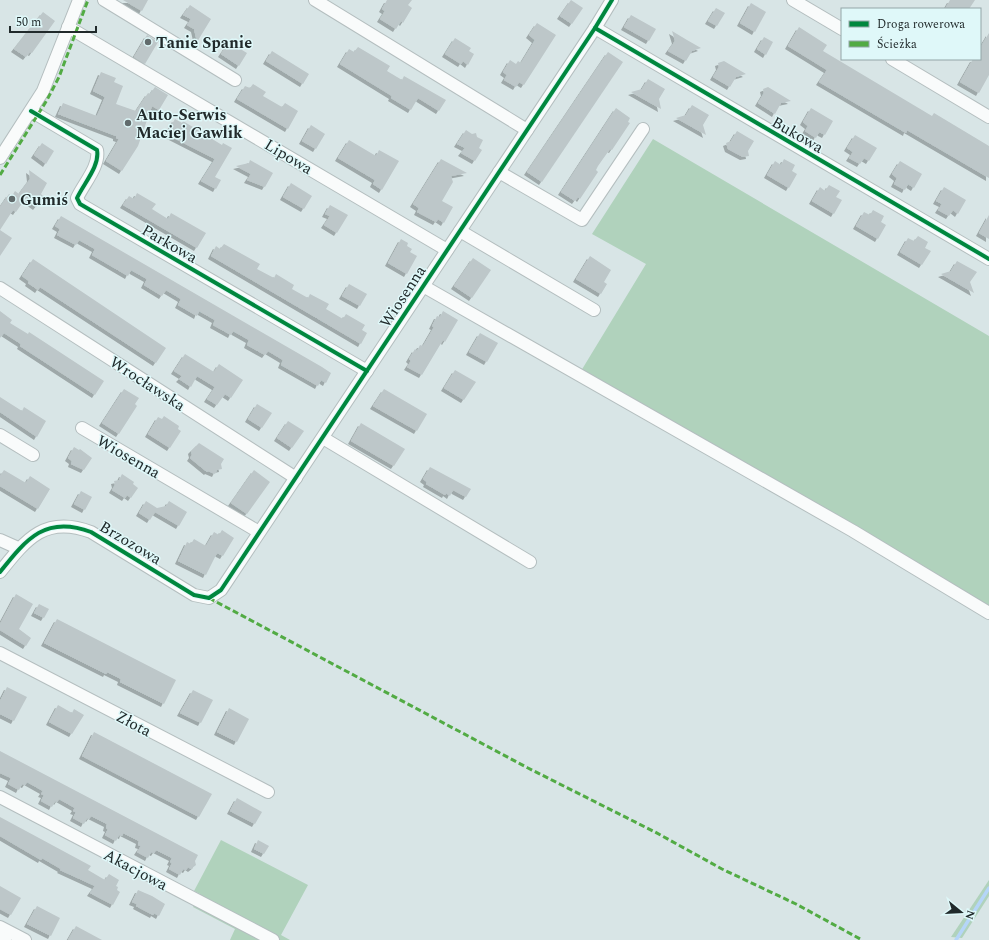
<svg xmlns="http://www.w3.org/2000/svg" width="989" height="940" font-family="Spectral,serif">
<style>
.green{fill:#b0d2bc}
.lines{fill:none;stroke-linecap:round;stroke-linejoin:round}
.stream{stroke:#b5d5f8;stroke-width:3.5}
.building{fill:#bdc7c9;filter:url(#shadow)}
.minor-casing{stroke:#b4bebf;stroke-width:14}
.minor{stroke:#f9fbfb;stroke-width:12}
.quiet{stroke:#52ab44;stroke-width:3;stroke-dasharray:6 3;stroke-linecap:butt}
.cycleway-casing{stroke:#dff8f9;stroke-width:6}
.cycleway{stroke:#00873e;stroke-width:4}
.poi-dot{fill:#616b6c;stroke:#dff8f9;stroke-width:1.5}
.labels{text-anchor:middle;stroke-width:3;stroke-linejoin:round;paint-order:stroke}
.poi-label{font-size:16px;font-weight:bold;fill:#212a2b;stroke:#dff8f9;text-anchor:start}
.street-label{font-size:16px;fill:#212a2b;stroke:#dff8f9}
</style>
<defs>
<filter id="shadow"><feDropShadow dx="-3" dy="3" stdDeviation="0" flood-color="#0004"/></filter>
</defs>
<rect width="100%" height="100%" fill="#d8e5e6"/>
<g class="green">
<polygon points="653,139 989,336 989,611 581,371 646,264 592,234"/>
<polygon points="221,840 308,885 281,935 290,940 230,940 235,929 193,907 200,894 194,891"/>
<polygon points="989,880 989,896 962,938 951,937"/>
</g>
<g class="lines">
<polyline class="stream" points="956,940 989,888"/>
</g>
<g class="building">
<polygon points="123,0 148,0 142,11"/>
<polygon points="387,0 412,0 408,5 412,8 403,23 401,21 396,29 380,19 385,11 382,9"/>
<polygon points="571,0 583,8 572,24 560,16"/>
<polygon points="950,0 975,0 969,9 945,9"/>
<polygon points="751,3 766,12 755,32 740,23"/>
<polygon points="190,5 211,19 197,42 194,29 187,25 191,19 183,15"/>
<polygon points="716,8 725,13 717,26 708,21"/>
<polygon points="43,12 55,21 32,53 30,52 26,57 14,49"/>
<polygon points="631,15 656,29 649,41 624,27"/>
<polygon points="537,23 556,35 524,85 519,82 516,87 504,80 507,75 503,72 510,60 516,64 518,61 521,63 535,40 529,35"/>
<polygon points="799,27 827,45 823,51 932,116 934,113 989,146 989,178 907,130 906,133 819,82 827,70 788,46"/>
<polygon points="672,31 687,40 701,48 692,51 686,61 668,51 675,41"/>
<polygon points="989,33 989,75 979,93 960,82 973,59 980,59 980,48"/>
<polygon points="147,35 158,42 145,64 134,57"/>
<polygon points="764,37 773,42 766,55 757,49"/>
<polygon points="455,38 471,48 469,51 474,54 468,65 463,61 461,64 445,54"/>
<polygon points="229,42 243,48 242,50 247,53 239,66 221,54"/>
<polygon points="358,47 390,66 387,71 402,80 404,76 446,100 439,111 418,98 411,110 391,98 392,96 340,64 349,49 354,52"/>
<polygon points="272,51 309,74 303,84 266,61"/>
<polygon points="608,52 623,62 542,182 527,172"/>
<polygon points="724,61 746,74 736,77 730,87 713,77 719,67 718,63"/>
<polygon points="101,72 116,78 114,82 123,86 116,104 136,111 148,93 150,94 155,87 168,95 159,110 152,106 138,146 122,171 106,161 119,139 116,138 116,136 58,114 63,103 97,116 105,97 93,91"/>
<polygon points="648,79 665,89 659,99 661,109 631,92 642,89"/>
<polygon points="253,84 266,92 263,96 282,107 285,103 298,111 288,129 237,99 245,86 250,88"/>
<polygon points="768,87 791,101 781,103 775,114 758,103 764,93 763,89"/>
<polygon points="692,105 709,115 703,125 706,135 676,118 686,115"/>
<polygon points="616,108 630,118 628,122 630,123 612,150 610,149 598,166 596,170 598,172 580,199 578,197 575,201 561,192"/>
<polygon points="811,108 833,121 825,135 819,132 816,138 805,131 808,126 803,122"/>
<polygon points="175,119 182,123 183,121 222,145 223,143 232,148 215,177 221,180 216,189 201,181 215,159 166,134"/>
<polygon points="311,125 325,134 316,149 302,141"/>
<polygon points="466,130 472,134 476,133 477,137 483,140 479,148 482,150 475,161 461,153 465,148 457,144"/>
<polygon points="737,131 754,141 748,151 749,156 743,157 728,149 726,143 731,141"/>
<polygon points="855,135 877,148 869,161 864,158 860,164 849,158 853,152 847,148"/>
<polygon points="349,140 376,156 379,150 399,161 382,190 373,184 375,180 338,158"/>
<polygon points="42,143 54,151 46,164 34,155"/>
<polygon points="441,159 467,173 451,176 453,182 442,201 453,207 444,223 438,219 436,222 417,212 419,208 413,204"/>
<polygon points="784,159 795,165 792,171 797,174 789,188 767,175 775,161 781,165"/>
<polygon points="250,160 273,173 265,187 247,180 251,174 236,166 249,163"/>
<polygon points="900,161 922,174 914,188 908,184 905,190 894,184 897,178 892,174"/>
<polygon points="29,170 47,183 41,194 44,197 36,207 25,199 16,212 13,210 0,230 12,238 0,256 0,207 9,194 12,196 15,191 19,194 30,179"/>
<polygon points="291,183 312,196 304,209 283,197"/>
<polygon points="829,185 840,191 836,197 842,200 834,214 812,201 820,187 825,191"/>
<polygon points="944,187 966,200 958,214 953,210 949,216 938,210 942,204 936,201"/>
<polygon points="137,193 156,204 152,209 168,219 171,213 206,233 197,248 123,205 129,196 134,199"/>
<polygon points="330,205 348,215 337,233 324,225 330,216 325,214"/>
<polygon points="873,210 884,216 881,222 886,225 878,239 856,226 864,212 870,215"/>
<polygon points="989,215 989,239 979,233"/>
<polygon points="61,216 322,367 331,373 326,383 321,380 318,386 281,365 283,360 268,351 265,355 247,345 249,340 233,331 231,335 213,325 215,320 199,311 197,316 178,305 181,299 166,290 162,296 144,285 147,279 131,270 128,276 92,255 95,249 79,240 76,245 57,235 60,229 55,226"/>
<polygon points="918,236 928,242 925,248 931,251 922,265 900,252 908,238 914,241"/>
<polygon points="401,239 408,243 407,246 412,249 410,252 417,256 407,274 388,263"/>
<polygon points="224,244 260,264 257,269 274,278 276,274 294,285 292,289 308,298 310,294 329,304 326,309 343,319 346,314 365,325 362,330 367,333 361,344 211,256 216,246 220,249"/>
<polygon points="590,256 611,270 604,282 607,284 601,294 576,279"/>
<polygon points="473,258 491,270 472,298 454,286"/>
<polygon points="33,259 166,348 156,363 40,287 38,290 28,283 29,281 22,276"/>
<polygon points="957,261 977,272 970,282 974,293 941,274 951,271"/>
<polygon points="349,284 367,294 360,306 342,296"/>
<polygon points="0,311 12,320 10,323 28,334 29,332 104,381 95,395 20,346 21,344 4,333 0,338"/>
<polygon points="443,311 458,320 445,342 443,340 422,375 407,367 411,361 409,359 415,349 417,351 420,345 423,346 434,327 432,326 437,316 440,317"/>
<polygon points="480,333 498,343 487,362 469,352"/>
<polygon points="185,354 214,372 219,364 243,380 231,398 225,394 217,405 207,399 215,387 197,376 191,387 179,379 182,376 174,371"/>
<polygon points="455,370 476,382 464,400 444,388"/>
<polygon points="124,389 139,398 135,404 137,406 119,434 102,423"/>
<polygon points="384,389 427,414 417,431 373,406"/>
<polygon points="0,397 22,411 24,407 46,421 37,437 0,412"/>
<polygon points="257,404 272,413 262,428 248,419"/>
<polygon points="164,416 179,426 178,429 181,431 170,448 148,434 158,417 162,419"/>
<polygon points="288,421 304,431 292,448 277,438"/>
<polygon points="361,423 405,449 394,466 351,441"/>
<polygon points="199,443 224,459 221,464 222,469 217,470 215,474 208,471 207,472 190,458 192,455 191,451"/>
<polygon points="74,447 79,450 80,449 92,458 84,470 71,464 72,461 68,458"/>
<polygon points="430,467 471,489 466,497 453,490 450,496 446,493 445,495 426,484 427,482 423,479"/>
<polygon points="4,470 26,483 30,476 50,489 38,509 0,486 0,476"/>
<polygon points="254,470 270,482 247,514 231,503"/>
<polygon points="122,474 134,482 133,484 138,488 131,498 127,495 125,498 112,490 115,485 114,481 119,480"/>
<polygon points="81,491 92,497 85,510 74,504"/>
<polygon points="146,501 157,508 166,506 169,501 187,512 179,526 155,512 150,520 139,513"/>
<polygon points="222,530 234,538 223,556 217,553 206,575 178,561 187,542 191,544 194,539 206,546 214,532 219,535"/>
<polygon points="16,594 33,604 19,629 31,638 26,646 0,630 0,624"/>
<polygon points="39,604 49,609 44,618 34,613"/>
<polygon points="57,619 176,680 164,704 120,682 121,679 107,672 106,674 44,643"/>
<polygon points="7,687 27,697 14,721 0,714 0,701"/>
<polygon points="193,690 213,700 201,723 180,713"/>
<polygon points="58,705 72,713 74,709 84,715 72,734 49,722"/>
<polygon points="229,708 249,719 237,742 217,732"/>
<polygon points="94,732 212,794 199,817 82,756"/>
<polygon points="0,751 198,855 195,861 196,865 191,869 188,867 186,870 183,869 180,875 169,869 172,863 170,862 172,858 156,850 154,853 151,852 148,858 137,852 141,846 138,845 139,841 123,833 122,836 119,835 116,841 105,835 108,829 106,828 107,824 91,816 89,819 87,818 84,824 73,818 76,812 73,811 75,808 59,799 57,802 55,801 52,807 41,801 44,795 41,794 43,791 27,782 25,785 22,784 19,790 8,784 11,778 0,773"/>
<polygon points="237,798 262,812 255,824 230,811"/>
<polygon points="0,817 91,866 88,870 105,880 109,874 119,880 116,886 118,887 117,890 120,892 113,905 90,893 95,886 60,870 61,869 42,858 41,860 0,836"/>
<polygon points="258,840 269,846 264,854 254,849"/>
<polygon points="0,886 21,898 11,915 0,909"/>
<polygon points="138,890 152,896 165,904 159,916 154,913 153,915 136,906 137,904 132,902"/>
<polygon points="37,906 60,918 51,936 27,924"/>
<polygon points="76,926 102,940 68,940"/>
</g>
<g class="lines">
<defs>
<g id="minor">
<polyline points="104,0 235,80"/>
<polyline points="315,0 527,130"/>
<polyline points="793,0 842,29"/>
<polyline points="68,27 447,250"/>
<polyline points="595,28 989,259"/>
<polyline points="892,59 989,117"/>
<path d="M31,111l66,39c3,16 -13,33 -20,48l3,6 287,167"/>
<polyline points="0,158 43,91 79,0"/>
<polyline points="499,172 582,220 643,129"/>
<polyline points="460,231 594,310"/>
<polyline points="423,286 853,531 989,613"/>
<polyline points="0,288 296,478"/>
<polyline points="82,428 259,532"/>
<polyline points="0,435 33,455"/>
<polyline points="323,438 530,562"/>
<polyline points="0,540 18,548"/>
<path d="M0,572c27,-34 46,-57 91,-40l103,63 15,3 12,-8 374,-562 17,-28"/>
<polyline points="0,653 268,792"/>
<polyline points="0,797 273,940"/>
<polyline points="0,927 25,940"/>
<polyline points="0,937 5,940"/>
</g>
</defs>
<use href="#minor" class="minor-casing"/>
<use href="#minor" class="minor"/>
<g class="quiet">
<polyline points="0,175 47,100 59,77 88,0"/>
<polyline points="209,598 528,768 655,832 722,869 796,904 862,940"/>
</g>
<defs>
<g id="cycleway">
<polyline points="595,28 989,259"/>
<path d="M31,111l66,39c3,16 -13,33 -20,48l3,6 287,167"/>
<path d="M0,572c27,-34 46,-57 91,-40l103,63 15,3 12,-8 374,-562 17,-28"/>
</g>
</defs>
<use href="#cycleway" class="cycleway-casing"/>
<use href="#cycleway" class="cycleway"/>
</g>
<g class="poi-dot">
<circle cx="148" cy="42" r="4"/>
<circle cx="128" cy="123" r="4"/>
<circle cx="12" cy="199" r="4"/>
</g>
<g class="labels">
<g class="poi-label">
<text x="156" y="48">Tanie Spanie</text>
<text x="136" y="120">Auto-Serwis<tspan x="136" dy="18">Maciej Gawlik</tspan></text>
<text x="20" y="205">Gumiś</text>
</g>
<g class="street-label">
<text transform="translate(798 134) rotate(30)" y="6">Bukowa</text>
<text transform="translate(289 156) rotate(31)" y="6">Lipowa</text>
<text transform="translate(170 243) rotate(30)" y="6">Parkowa</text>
<text transform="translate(402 296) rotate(-57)" y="6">Wiosenna</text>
<text transform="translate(148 383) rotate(33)" y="6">Wrocławska</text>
<text transform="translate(129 456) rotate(30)" y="6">Wiosenna</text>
<text transform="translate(131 542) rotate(31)" y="6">Brzozowa</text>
<text transform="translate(134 723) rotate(28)" y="6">Złota</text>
<text transform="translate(136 869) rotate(28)" y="6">Akacjowa</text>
</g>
</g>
<rect x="841" y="8" width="140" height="52" fill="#dff8f9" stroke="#93a6a7"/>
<rect x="849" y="21" width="20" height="6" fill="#00873e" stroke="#93a6a7"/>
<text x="877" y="28" font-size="12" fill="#212a2b">Droga rowerowa</text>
<rect x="849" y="41" width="20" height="6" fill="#52ab44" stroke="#93a6a7"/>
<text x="877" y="48" font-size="12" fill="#212a2b">Ścieżka</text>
<g transform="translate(961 912) rotate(108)" stroke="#dff8f9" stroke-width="3" paint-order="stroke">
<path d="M0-3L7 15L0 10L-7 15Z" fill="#212a2b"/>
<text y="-6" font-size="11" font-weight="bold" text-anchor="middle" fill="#212a2b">N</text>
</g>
<path d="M10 26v6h86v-6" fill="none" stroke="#212a2b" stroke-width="2"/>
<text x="16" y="26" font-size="12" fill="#212a2b" stroke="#dff8f9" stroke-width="3" paint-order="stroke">50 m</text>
</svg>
